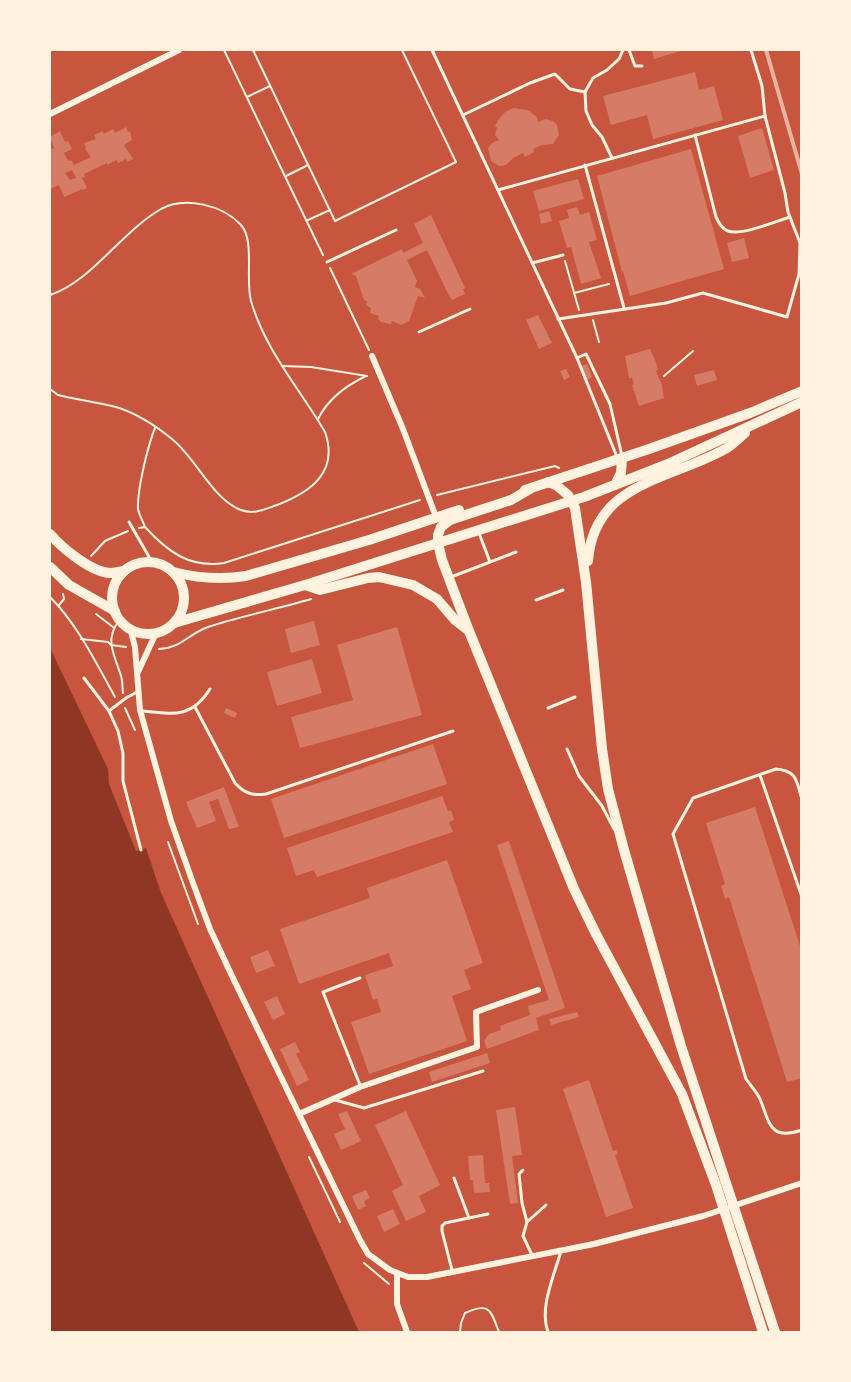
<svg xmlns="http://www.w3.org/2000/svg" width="851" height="1382" font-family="'Alegreya Sans',sans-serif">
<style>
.water{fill:#8f3625}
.building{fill:#d67c66;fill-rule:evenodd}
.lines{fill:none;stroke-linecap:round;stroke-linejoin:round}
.path{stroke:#fff3e0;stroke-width:2}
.service{stroke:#fff3e0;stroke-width:3}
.minor{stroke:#fff3e0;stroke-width:6}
.primary{stroke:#fff3e0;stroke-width:10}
.rail{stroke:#e9b49f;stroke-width:4}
</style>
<rect width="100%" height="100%" fill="#c8553d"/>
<polygon class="water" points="50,648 108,769 109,784 136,851 146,848 161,893 359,1332 50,1332"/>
<g class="building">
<polygon points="652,50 684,50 654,59"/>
<polygon points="695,72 699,90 714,86 723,120 653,139 647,115 611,125 603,96"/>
<polygon points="514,108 531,111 530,112 537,117 538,122 546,119 553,121 557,125 559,135 553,144 542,145 533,149 534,152 525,157 523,153 513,158 506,165 499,166 491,161 488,148 492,143 499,140 495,135 497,127 495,126 499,119 505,112"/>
<path d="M126,127l2,5 2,-1 2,9 -8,5 9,14 -6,3 -1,-3 -8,4 -1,-3 -10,5v-2l-23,11 1,3 -3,1 5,10 -4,2 -1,-1 -18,8 -5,-12 -9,4v-39l4,-2 -4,-11 10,-6 5,11 3,-1 4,8 -8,4 4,8 3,-1 3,5 17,-8 -6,-8 1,-1 -2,-5 12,-4 -2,-4 9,-4 1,3 9,-5 2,4zM72,170l4,8 -6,2 -5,-7z"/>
<polygon points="762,128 774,170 750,178 738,136"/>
<polygon points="691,149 724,269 630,296 623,271 622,272 597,176"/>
<polygon points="578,179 584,199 539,211 533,191"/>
<polygon points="577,207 580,215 589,212 597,240 589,242 601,278 581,284 571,247 567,248 559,221 569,218 567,210"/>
<polygon points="549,211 552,221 541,224 539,214"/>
<polygon points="431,215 465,288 463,289 465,294 452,300 449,296 427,250 407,260 417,281 415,287 420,289 425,298 418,296 409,321 401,325 392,321 391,324 381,322 378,319 379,316 370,313 371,308 366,305 367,301 364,300 356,276 351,274 402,249 403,253 423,243 414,224"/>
<polygon points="744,238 749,258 732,262 727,243"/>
<polygon points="538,315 552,343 539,349 526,320"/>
<polygon points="650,349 656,362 658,370 656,371 662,385 664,398 639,406 632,385 634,384 632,378 629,378 625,356"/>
<polygon points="587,364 592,377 587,380 581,366"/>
<polygon points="566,369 570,377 564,380 560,371"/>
<polygon points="714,370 717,380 697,386 694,375"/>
<polygon points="314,621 320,645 291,653 285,629"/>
<polygon points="397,627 422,715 300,748 291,717 353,700 337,645"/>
<polygon points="312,659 322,693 277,706 267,672"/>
<polygon points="226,708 237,713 235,718 224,713"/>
<polygon points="433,744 447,784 284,838 271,799"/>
<polygon points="224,787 239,827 229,829 218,799 209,802 216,821 197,828 186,802"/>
<polygon points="442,796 448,811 451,810 454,820 449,822 453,832 317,877 314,870 296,876 287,848"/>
<polygon points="755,807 802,952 802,1078 787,1082 729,897 725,899 721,886 725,884 706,823"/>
<polygon points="509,841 565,1008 536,1018 539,1030 487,1049 484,1041 489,1034 501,1030 500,1026 530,1015 528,1006 549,1000 497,845"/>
<polygon points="447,860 483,963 464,970 471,989 452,996 467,1041 369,1074 351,1022 381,1012 377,999 373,1000 365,975 393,966 389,953 299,984 280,929 370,898 367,888"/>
<polygon points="268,950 275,966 256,973 250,957"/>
<polygon points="277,996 285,1014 273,1020 264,1002"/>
<polygon points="577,1012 579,1017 551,1025 549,1019"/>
<polygon points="295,1042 300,1052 296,1054 309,1080 297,1086 280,1049"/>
<polygon points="487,1053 490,1063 432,1082 429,1072"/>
<polygon points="589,1080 613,1151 616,1150 618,1154 615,1155 633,1208 606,1217 563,1089"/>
<polygon points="515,1107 522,1155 512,1156 518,1203 510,1204 496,1110"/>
<polygon points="347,1111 361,1141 341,1150 334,1134 345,1129 338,1114"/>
<polygon points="406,1111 440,1185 419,1196 426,1212 406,1221 392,1191 403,1185 375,1125"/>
<polygon points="483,1155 485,1183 489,1183 490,1192 474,1193 473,1180 470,1180 468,1156"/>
<polygon points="366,1190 370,1198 364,1201 366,1206 358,1210 352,1196"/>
<polygon points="393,1209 400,1224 384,1232 377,1216"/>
</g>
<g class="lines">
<g class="path">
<polyline points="224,50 323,255"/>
<polyline points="253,50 335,221 456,162 402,50"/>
<polyline points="247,97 270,86"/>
<polyline points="286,176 308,165"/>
<polyline points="308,220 330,210"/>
<polyline points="565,261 579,310"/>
<polyline points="330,268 369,350"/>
<polyline points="574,293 609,284"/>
<path d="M50,295c41,-13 71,-63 111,-86 24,-13 62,-4 80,16 14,15 4,54 10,76 14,49 49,88 74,131 14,40 -14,60 -48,73 -12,4 -23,10 -36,5 -28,-10 -45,-52 -69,-71 -16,-13 -36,-26 -56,-32 -19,-5 -39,-7 -58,-12l-8,-6"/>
<polyline points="593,320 599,342"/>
<polyline points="282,366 311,367 367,376"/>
<polyline points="664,376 693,351"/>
<path d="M318,419c10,-20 27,-33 48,-43"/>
<polyline points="437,495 555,466 559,468"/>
<path d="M145,527c-2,-6 -6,-12 -7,-18 -1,-19 10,-64 17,-81"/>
<path d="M139,528l6,-1c23,25 44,41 79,36l196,-63"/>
<polyline points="91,556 105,541 128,531"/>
<path d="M50,597c28,28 46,66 65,100"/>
<polyline points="59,605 64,599 63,594"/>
<polyline points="96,614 113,627"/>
<path d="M118,622c-13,18 -4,32 2,51 3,6 2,13 3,20"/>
<polyline points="81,639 108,642 111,645 126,647"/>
<path d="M159,649c23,-1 29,-15 49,-22 34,-11 69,-18 103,-28"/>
<polyline points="125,708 135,730"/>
<polyline points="168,842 198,924"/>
<polyline points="309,1157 340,1222"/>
<polyline points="364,1263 389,1284"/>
<path d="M460,1332l1,-9 4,-10c26,-12 26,-1 34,19"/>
</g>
<g class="service">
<polyline points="432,50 577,358 617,457"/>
<polyline points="629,50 635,66 642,66"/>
<polyline points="463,115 530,83 555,74 570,89 585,92"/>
<path d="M695,135l21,82c3,6 6,12 12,14 13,5 49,-10 62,-14"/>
<polyline points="612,158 602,137 592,125 586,111 585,92 593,78 607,70 619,59 623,50"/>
<polyline points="585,165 624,308"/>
<polyline points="498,190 765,116"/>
<polyline points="327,262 396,230"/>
<polyline points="532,263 563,255"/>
<polyline points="558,319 666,303 703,293 787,317 799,274 800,243 788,212 785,193 765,116 762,86 751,50"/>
<polyline points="419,332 470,309"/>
<polyline points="577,358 586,354 610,404 622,456"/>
<polyline points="129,522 152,562"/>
<polyline points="479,533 490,562"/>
<polyline points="451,577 516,552"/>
<polyline points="536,600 563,590"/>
<polyline points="84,678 109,711 118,731 123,753 123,781 141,850"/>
<path d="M195,707l40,76c9,10 17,13 31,11l187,-63"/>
<polyline points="548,708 575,697"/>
<polyline points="109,711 126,698 137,692"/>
<path d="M142,711c31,3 49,8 68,-22"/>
<polyline points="567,749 579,776 602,806 614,829"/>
<polyline points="760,775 802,897"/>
<path d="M802,799c-6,-18 -4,-28 -26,-30l-83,29 -20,36 73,245c4,6 11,13 14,20 10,24 9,42 42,31"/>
<polyline points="360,1085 323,992 360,978"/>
<polyline points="335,1100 364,1108 483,1071"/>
<polyline points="523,1170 519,1174 522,1203 527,1222"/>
<polyline points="454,1178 469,1218"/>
<polyline points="532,1255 523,1236 527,1222 546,1205"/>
<polyline points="452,1270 442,1231 442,1226 445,1223 488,1214"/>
<path d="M548,1332c-9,-24 6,-56 13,-81"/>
</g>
<g class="minor">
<polyline points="50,114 179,50"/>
<polyline points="372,356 403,429 436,517"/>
<polyline points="130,628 135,647 140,710 171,821 193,883 210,929 232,976 360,1240 368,1254 390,1270 408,1277 427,1277 594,1244 703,1216 802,1183"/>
<polyline points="138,672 156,633"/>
<polyline points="299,1114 360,1087 477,1047 476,1012 538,990"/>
<polyline points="397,1273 397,1304 407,1332"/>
</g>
<g class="primary">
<polyline points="548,482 556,485 568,495 575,508 586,582 602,749 608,789 624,850 681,1046 775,1332"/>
<polyline points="615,485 621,473 622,458"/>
<polyline points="530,489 511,500 450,520 441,527 438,535 438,543 442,560 469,631 574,889 596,934 682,1094 716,1185 763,1332"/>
<polyline points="525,490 649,449 750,413 802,391"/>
<path d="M50,534c12,14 41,38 60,39 4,0 9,-1 14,-2"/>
<path d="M588,561c6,-80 84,-81 139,-113 6,-4 12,-10 18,-15"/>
<circle cx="148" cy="598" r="36"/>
<polyline points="50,567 69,585 115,611"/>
<path d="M173,572c24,6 48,8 73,4l123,-36 90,-30"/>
<polyline points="305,585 320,590 368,578 379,577 413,585 437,599 455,620 468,630"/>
<polyline points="174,623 305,585 584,497 668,464 802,402"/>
</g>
<polyline class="rail" points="766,50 802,174"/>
</g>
<rect width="851" height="1382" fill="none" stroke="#fff3e0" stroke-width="102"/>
</svg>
